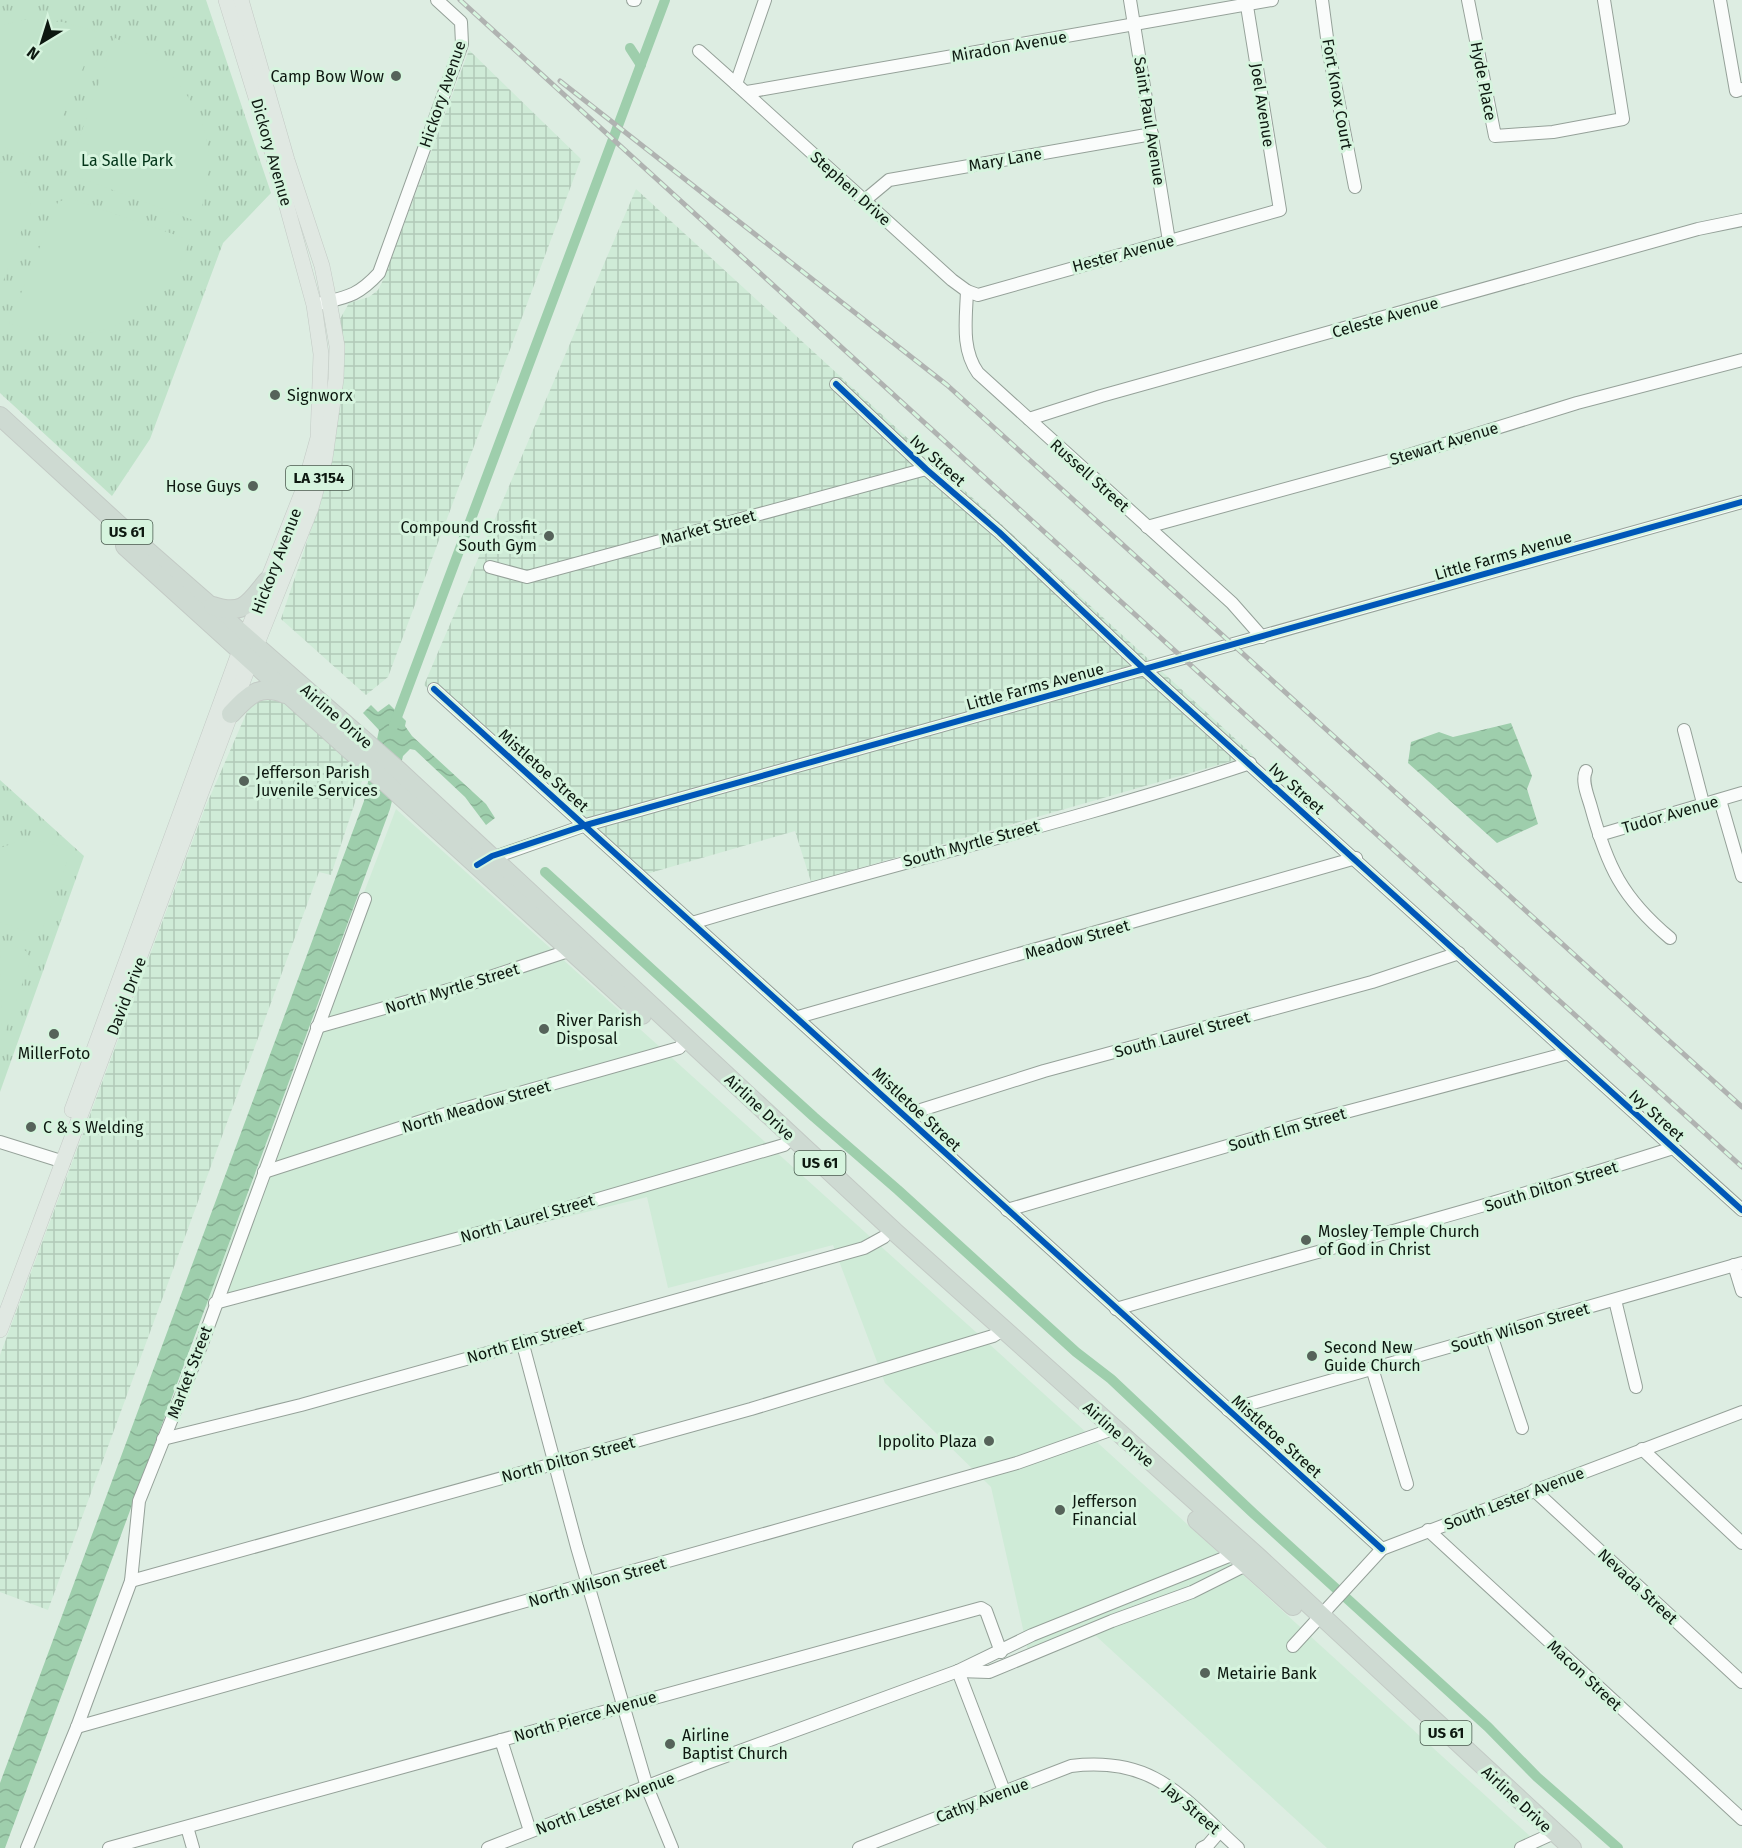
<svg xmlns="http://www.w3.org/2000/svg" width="1742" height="1848" font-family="'Fira Sans',sans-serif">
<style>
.built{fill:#cfebd7}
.industrial{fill:url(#industrial-grid)}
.park{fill:url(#park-tufts)}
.garden{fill:#c0e3ca}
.water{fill:url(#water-waves)}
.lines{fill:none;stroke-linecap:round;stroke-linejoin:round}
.canal{stroke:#9eceac;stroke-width:10}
.minor-casing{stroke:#95a199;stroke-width:14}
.major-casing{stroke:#c3cac5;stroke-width:16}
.highway-casing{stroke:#c3cac5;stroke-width:20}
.minor{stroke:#fafcfb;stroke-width:12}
.major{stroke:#e0e8e2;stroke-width:15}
.highway{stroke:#cedad2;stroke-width:18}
.rail-casing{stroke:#b0b3b1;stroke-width:5}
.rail{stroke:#d6f4de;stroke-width:3;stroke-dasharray:9;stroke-linecap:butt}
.cycleway-casing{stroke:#d6f4de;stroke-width:10}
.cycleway{stroke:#0057b8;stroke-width:6}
.poi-dot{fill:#56635a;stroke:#d6f4de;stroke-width:2}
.labels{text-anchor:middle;stroke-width:6;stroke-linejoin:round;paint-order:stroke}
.shield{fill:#d6f4de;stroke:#495a4e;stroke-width:1.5}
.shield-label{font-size:15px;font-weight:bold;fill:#0d1810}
.street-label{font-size:16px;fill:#0d1810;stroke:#d6f4de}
.poi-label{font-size:16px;fill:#0d1810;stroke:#d6f4de;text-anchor:start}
.park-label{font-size:16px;fill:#023418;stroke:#d6f4de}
</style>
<defs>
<pattern id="industrial-grid" width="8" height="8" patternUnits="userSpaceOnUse" patternTransform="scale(1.5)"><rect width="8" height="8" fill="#cfebd7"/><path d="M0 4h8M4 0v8" fill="none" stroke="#b1c9b8"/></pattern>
<pattern id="park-tufts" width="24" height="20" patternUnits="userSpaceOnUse" patternTransform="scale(1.5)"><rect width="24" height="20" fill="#c0e3ca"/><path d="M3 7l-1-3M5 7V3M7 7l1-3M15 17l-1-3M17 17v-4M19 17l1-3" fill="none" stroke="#a4c2ac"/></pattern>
<pattern id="water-waves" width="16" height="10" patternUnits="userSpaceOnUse" patternTransform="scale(1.5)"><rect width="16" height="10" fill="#9eceac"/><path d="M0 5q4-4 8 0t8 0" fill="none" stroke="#87b093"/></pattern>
</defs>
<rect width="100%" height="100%" fill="#ddede2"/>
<polygon class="built" points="396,809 998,1352 1543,1848 1327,1848 1096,1636 1030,1660 991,1487 885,1383 833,1245 668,1288 647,1197 205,1307"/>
<g class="industrial">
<polygon points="469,50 581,159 388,677 366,695 281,619 322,497 332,459 341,398 340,319 349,303 369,297 378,290 384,278"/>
<polygon points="636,189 1253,755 811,882 795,831 636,877 424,685"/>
<polygon points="259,695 282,700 364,775 331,875 319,872 48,1610 0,1592 0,1355 205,808 250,705"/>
</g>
<g class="park">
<polygon points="0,0 206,0 271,193 223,243 150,439 112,496 0,393"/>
<polygon points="0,780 84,856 0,1092"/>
</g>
<g class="garden">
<polygon points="27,19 63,22 98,32 48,152 35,158 0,146 0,26"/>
<path d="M115,38c12,6 26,11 37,19 12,8 23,22 32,34 32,45 29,79 14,131l-120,-45 -7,-16z"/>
<polygon points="0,172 27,183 33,198 0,290"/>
<path d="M69,198l121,42c-34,83 -96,113 -181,83l49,-121z"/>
<polygon points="38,841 72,849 42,930 34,934 0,922 0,848 14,843"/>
<polygon points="0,941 26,951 31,959 2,1041"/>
</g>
<g class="water">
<polygon points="389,704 406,721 405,726 412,736 486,804 495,818 486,825 465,797 415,750 410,749 403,756 390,809 5,1848 0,1848 0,1783 364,801 379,730 363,713 371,705 378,712"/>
<polygon points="1511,723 1532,776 1527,789 1538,824 1497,843 1408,763 1411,742 1439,732 1453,737"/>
</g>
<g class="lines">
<g class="canal">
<polyline points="630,48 641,65"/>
<polyline points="394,725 665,0"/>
<polyline points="545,872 814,1117 898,1190 1076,1352 1111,1379 1253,1513 1488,1727 1537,1777 1618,1848"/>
</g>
<defs>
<g id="minor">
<polyline points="633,0 635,0"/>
<polyline points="1130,0 1169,241"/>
<polyline points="1322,0 1329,53 1355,187"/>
<polyline points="1468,0 1495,136 1553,132 1623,119 1604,0"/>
<polyline points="1720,0 1736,91 1742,89"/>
<polyline points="699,51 736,84 765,0"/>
<polyline points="736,84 952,280 967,291 978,295 1280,210 1246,0"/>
<polyline points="747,92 1272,0"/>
<polyline points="865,200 889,180 1152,134"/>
<path d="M967,291c-1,29 -6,58 11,82l254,230 30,34"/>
<path d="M314,305c31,-8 42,-7 65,-32l83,-229 -1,-22 -24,-22"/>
<polyline points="836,384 926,469 999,532 1145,670 1742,1210"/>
<polyline points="1029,419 1101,396 1698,229 1742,220"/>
<polyline points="1147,527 1406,456 1577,403 1742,360"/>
<polyline points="490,567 527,577 926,469"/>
<polyline points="434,689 1382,1549"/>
<polyline points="1684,730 1703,803"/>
<path d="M1586,771c-5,10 2,25 5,36 16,59 31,91 79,131"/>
<polyline points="1720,800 1742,876"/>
<polyline points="1599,835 1742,793"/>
<polyline points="486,860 586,825 1742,502"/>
<path d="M692,923c185,-56 375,-99 558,-160"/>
<polyline points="798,1017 1356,858"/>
<polyline points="317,1027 466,985 577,948"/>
<polyline points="905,1115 1044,1071 1372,982 1459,953"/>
<polyline points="0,1142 64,1162"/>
<polyline points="264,1172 431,1118 679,1048 686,1040"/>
<polyline points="1007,1210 1327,1117 1568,1053"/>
<polyline points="1734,1265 1742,1291"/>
<polyline points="1615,1300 1636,1387"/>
<polyline points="215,1303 509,1225 784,1145 792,1137"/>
<path d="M1116,1309c186,-54 373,-102 557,-161"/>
<polyline points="1491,1335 1522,1428"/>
<polyline points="522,1341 577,1547 647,1787 672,1848"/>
<polyline points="1372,1368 1407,1484"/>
<polyline points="1228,1410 1742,1263"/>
<polyline points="163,1439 301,1405 864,1248 884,1237"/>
<polyline points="1642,1449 1742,1543"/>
<polyline points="1534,1490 1742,1682"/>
<polyline points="1428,1530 1742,1819"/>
<polyline points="131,1581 751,1409 993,1336 1003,1330"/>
<polyline points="1293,1646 1382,1549 1742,1412"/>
<polyline points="958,1671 989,1672 1112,1621 1192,1592 1252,1562"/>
<polyline points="958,1671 1004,1791"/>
<polyline points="77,1727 1017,1463 1113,1429"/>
<polyline points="501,1740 530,1831"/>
<polyline points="187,1827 193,1848"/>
<polyline points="27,1848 77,1727 131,1581 139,1501 201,1346 365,899"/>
<polyline points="109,1848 981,1608 986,1611 1001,1652"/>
<polyline points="488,1848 707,1763 958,1671 1032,1635 1239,1552"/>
<path d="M859,1848l212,-82c83,-10 111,31 167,82"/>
<polyline points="1202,1848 1208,1845 1220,1831"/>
<polyline points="1521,1848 1554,1833"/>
</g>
<g id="major">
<polyline points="72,1110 239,653 304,488 318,438 321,354 314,305 266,130 226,0"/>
<polyline points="0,1330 256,646 311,508 325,458 336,379 337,346 329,301 322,266 287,160 241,0"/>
</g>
<g id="highway">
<polyline points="0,416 144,548 399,771 896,1233 1258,1557 1572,1848"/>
<polyline points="125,546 642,1015"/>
<path d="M213,606c31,10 36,-3 54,-25"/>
<path d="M231,714c17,-18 28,-31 54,-20"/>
<polyline points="1197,1520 1293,1606"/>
</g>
</defs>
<use href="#minor" class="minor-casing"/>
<use href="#major" class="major-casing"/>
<use href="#highway" class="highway-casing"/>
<use href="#minor" class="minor"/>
<use href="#major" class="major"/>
<use href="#highway" class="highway"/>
<defs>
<g id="rail">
<polyline points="460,0 1742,1167"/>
<polyline points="560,81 947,385 1742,1107"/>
</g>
</defs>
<use href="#rail" class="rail-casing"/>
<use href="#rail" class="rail"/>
<defs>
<g id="cycleway">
<polyline points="836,384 926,469 999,532 1145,670 1742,1210"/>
<polyline points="434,689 1382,1549"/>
<polyline points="477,865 492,856 586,825 1742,502"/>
</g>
</defs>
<use href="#cycleway" class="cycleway-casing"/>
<use href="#cycleway" class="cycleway"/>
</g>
<g class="poi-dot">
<circle cx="396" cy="76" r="6"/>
<circle cx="275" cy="395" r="6"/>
<circle cx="253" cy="486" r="6"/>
<circle cx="549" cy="536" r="6"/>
<circle cx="244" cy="781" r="6"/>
<circle cx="544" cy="1029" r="6"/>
<circle cx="54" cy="1034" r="6"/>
<circle cx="31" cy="1127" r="6"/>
<circle cx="1306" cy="1240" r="6"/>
<circle cx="1312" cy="1356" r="6"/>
<circle cx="989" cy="1441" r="6"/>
<circle cx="1060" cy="1510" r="6"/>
<circle cx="1205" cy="1673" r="6"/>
<circle cx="670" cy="1744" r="6"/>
</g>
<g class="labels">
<g class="shield">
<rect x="286" y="466" width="66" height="24" rx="4.5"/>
<rect x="101.5" y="520" width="51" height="24" rx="4.5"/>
<rect x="794.5" y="1151" width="51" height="24" rx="4.5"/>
<rect x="1420.5" y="1721" width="51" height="24" rx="4.5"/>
</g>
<g class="shield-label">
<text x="319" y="483">LA 3154</text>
<text x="127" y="537">US 61</text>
<text x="820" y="1168">US 61</text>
<text x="1446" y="1738">US 61</text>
</g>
<g class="street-label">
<text transform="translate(1009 46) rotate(-10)" y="6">Miradon Avenue</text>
<text transform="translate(1484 81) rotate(79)" y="6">Hyde Place</text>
<text transform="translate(442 94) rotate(-71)" y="6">Hickory Avenue</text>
<text transform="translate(1338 94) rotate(80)" y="6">Fort Knox Court</text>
<text transform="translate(1263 105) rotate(81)" y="6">Joel Avenue</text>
<text transform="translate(1150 121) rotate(81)" y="6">Saint Paul Avenue</text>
<text transform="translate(272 152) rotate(74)" y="6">Dickory Avenue</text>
<text transform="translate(1005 159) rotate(-10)" y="6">Mary Lane</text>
<text transform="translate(851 188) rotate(42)" y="6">Stephen Drive</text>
<text transform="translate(1123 253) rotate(-15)" y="6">Hester Avenue</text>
<text transform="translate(1385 317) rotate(-16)" y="6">Celeste Avenue</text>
<text transform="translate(1444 443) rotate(-17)" y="6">Stewart Avenue</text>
<text transform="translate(938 460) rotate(42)" y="6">Ivy Street</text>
<text transform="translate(1090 475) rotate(42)" y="6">Russell Street</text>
<text transform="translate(708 527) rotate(-15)" y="6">Market Street</text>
<text transform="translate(1503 555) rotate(-16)" y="6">Little Farms Avenue</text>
<text transform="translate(276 561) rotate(-69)" y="6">Hickory Avenue</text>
<text transform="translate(1035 686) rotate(-15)" y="6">Little Farms Avenue</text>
<text transform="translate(337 716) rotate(41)" y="6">Airline Drive</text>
<text transform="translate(544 770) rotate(42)" y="6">Mistletoe Street</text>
<text transform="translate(1297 788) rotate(42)" y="6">Ivy Street</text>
<text transform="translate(1670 814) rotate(-16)" y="6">Tudor Avenue</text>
<text transform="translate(971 843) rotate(-15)" y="6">South Myrtle Street</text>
<text transform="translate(1077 939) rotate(-16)" y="6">Meadow Street</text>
<text transform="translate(452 988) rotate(-17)" y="6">North Myrtle Street</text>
<text transform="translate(126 996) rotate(-69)" y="6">David Drive</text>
<text transform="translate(1182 1034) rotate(-15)" y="6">South Laurel Street</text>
<text transform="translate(476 1106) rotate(-16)" y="6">North Meadow Street</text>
<text transform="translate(760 1107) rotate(43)" y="6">Airline Drive</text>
<text transform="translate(917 1109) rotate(43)" y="6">Mistletoe Street</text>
<text transform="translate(1657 1115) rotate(42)" y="6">Ivy Street</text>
<text transform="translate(1287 1129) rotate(-16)" y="6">South Elm Street</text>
<text transform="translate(1551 1186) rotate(-17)" y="6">South Dilton Street</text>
<text transform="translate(527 1218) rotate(-16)" y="6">North Laurel Street</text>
<text transform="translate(1520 1327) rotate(-16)" y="6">South Wilson Street</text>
<text transform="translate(525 1341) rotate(-16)" y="6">North Elm Street</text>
<text transform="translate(189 1372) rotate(-69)" y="6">Market Street</text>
<text transform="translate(1119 1434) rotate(42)" y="6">Airline Drive</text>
<text transform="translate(1277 1436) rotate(42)" y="6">Mistletoe Street</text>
<text transform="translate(568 1459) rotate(-15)" y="6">North Dilton Street</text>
<text transform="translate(1514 1498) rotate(-21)" y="6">South Lester Avenue</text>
<text transform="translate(597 1582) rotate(-16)" y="6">North Wilson Street</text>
<text transform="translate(1638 1586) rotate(43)" y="6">Nevada Street</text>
<text transform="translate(1585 1675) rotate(43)" y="6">Macon Street</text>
<text transform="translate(585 1716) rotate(-16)" y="6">North Pierce Avenue</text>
<text transform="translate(1517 1799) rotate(43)" y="6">Airline Drive</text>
<text transform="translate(982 1800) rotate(-21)" y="6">Cathy Avenue</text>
<text transform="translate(605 1803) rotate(-21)" y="6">North Lester Avenue</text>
<text transform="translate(1192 1808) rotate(41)" y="6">Jay Street</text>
</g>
<g class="poi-label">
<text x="384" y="82" text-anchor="end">Camp Bow Wow</text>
<text x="287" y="401">Signworx</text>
<text x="241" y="492" text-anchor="end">Hose Guys</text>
<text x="537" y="533" text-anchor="end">Compound Crossfit<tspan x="537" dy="18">South Gym</tspan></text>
<text x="256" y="778">Jefferson Parish<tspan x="256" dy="18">Juvenile Services</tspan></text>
<text x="556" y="1026">River Parish<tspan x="556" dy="18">Disposal</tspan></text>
<text x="54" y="1059" text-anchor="middle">MillerFoto</text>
<text x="43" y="1133">C &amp; S Welding</text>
<text x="1318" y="1237">Mosley Temple Church<tspan x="1318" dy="18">of God in Christ</tspan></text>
<text x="1324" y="1353">Second New<tspan x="1324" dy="18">Guide Church</tspan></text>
<text x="977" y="1447" text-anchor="end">Ippolito Plaza</text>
<text x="1072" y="1507">Jefferson<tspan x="1072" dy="18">Financial</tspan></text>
<text x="1217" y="1679">Metairie Bank</text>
<text x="682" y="1741">Airline<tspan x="682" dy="18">Baptist Church</tspan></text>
</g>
<g class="park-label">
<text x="127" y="166">La Salle Park</text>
</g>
</g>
<g transform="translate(42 42) rotate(218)" stroke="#d6f4de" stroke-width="4.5" paint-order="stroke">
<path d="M0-4.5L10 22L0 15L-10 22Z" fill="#0d1810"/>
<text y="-9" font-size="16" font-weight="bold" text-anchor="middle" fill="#0d1810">N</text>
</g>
</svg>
